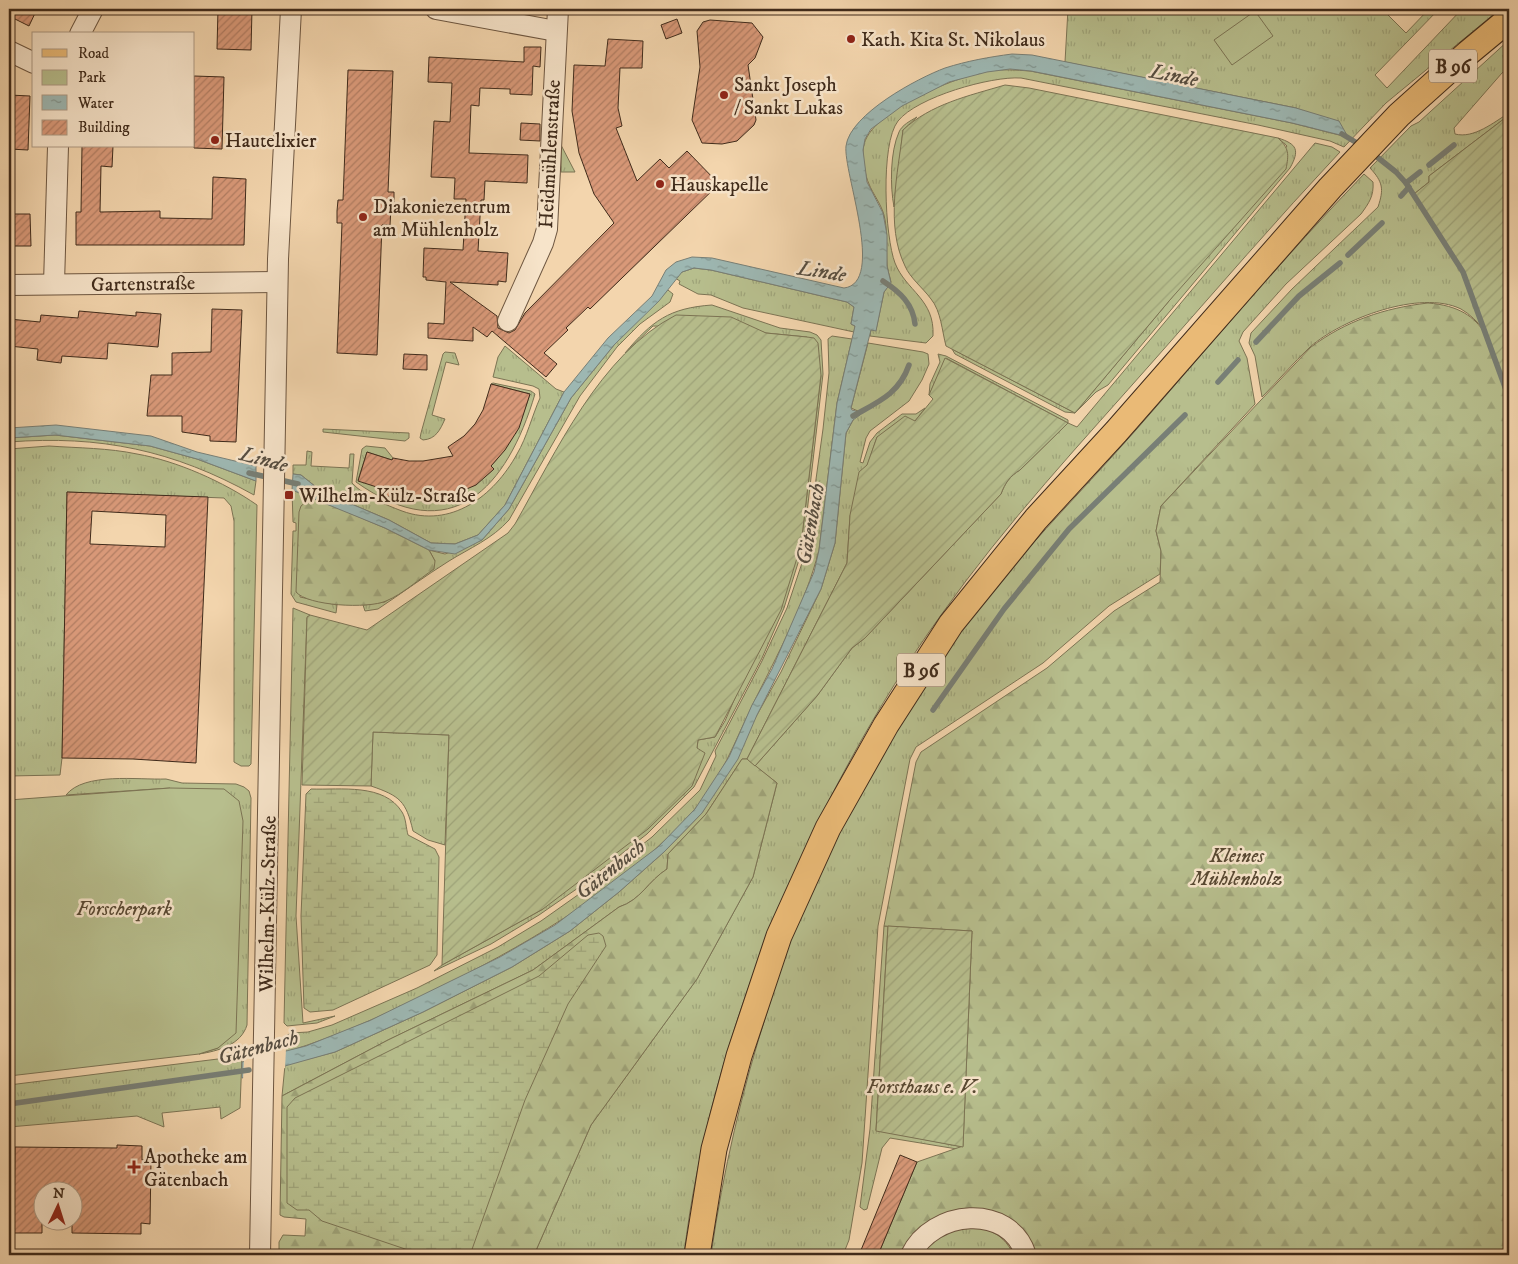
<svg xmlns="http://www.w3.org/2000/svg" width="1518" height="1264" font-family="'IM FELL DW Pica',serif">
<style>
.grass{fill:url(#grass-tufts);stroke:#7c7454}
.forest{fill:url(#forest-firs);stroke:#7c7454}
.wetland{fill:url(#wetland-marsh);stroke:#7c7454}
.park{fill:#b7be8d;stroke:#7c7454}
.garden{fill:url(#garden-furrows);stroke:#7c7454}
.water{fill:url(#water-ripples);stroke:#787f76}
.pier{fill:#f3d5ad}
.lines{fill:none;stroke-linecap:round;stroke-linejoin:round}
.stream{stroke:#787f76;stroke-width:5.5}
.building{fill:url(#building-hatch);stroke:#402b1b;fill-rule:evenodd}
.minor-casing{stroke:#6d5640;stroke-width:22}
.major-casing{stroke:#402b1b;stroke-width:27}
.minor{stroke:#f7e4ca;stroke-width:20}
.major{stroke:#eaba76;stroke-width:25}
.poi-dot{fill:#8f2418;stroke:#f7e4ca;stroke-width:2}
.labels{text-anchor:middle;stroke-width:5;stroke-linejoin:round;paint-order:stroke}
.shield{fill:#f7e4ca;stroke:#776250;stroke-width:1}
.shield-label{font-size:19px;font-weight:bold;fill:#402b1b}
.poi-label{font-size:20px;fill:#402b1b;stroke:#f7e4ca;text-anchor:start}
.street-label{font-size:20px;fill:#402b1b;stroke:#f7e4ca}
.park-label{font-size:20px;font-style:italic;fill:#584832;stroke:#f7e4ca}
.water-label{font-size:21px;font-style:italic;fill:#574e41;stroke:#f7e4ca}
</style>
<defs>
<pattern id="grass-tufts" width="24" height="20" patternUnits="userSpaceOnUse" patternTransform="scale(1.25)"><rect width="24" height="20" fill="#b7be8d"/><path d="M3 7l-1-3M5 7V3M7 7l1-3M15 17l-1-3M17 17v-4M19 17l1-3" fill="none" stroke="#9ea379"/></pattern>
<pattern id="forest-firs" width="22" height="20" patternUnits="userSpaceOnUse" patternTransform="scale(1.25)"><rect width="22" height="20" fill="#b7be8d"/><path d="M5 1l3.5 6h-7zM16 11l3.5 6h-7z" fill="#9ea379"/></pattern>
<pattern id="wetland-marsh" width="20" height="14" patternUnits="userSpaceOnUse" patternTransform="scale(1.25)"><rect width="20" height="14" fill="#b7be8d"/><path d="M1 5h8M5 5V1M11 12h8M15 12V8" fill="none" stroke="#9ea379"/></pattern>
<pattern id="garden-furrows" width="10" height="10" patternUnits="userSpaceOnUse" patternTransform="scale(1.25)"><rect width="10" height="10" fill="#b7be8d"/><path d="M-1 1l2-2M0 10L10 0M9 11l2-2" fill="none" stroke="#9ea379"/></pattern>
<pattern id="water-ripples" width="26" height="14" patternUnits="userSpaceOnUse" patternTransform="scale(1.25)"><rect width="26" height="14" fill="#9db7b2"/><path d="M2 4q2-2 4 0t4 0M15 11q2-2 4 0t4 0" fill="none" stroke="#819590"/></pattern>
<pattern id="building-hatch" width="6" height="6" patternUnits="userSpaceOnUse" patternTransform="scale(1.25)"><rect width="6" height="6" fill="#d99979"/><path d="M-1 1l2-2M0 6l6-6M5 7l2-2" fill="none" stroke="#b17d62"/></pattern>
</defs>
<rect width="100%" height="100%" fill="#f3d5ad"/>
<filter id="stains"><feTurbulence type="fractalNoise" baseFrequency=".004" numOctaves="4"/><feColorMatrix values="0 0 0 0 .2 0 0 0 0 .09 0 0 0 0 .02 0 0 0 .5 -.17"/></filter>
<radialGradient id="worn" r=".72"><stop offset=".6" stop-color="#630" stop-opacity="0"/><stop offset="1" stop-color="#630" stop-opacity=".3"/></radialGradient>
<g class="grass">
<path d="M1068,9h314l24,24 23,-24h10l-64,66 12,13 75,-79h38l-114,94 -42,44 -14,-6 -72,-16 -237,-47c-30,-2 -104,19 -123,43 -18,23 -13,116 -3,142 11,28 40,36 38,73l-7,7 -56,-7 1,-7 5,1 8,-38 7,-10c-1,-6 -4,-12 -4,-18 -1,-17 1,-33 -3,-49 -3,-11 -11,-21 -15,-31 -4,-8 -6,-24 -6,-33 0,-38 94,-75 126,-80 14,-2 27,-1 41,0l262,52 55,14 -51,-29 -231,-46z"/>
<path d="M1509,40v28l-7,5 -48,55 1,6c19,5 39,-12 54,-21v2l-80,61v6l-15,12 49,78 21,57c-7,-7 -14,-15 -23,-20 -41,-20 -119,10 -151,38 -17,16 -32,34 -48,50l-7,-41 -6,-13 2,-10 41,-44 86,-82c6,-18 5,-25 -8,-39l41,-42 8,-4z"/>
<path d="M917,117l-14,13 -9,77c-4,-21 -4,-55 5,-75 3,-7 11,-11 18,-15z"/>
<path d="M1278,138c19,6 22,12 12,30l-182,217 -12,7 -21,21 -10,-1 -110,-58 -3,-5 123,64 94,-112 118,-155z"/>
<path d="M1315,143l17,4 8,5c-63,67 -123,137 -184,206 -74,84 -150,165 -215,257 -127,177 -232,423 -257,640h-150l57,-130 106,-146 56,-102 24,-94 -22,-17 62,-70 35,-48 13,-10 136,-144c4,-11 9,-18 19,-24l48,-47 -122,-65 -17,37 1,-11 10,-22 -2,-8 8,2 122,64v3l9,4z"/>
<polygon points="561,145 575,172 561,172"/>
<path d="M1364,174l9,8c1,14 -4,21 -12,32l-75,70 -43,48 -4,9 8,17 8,46 -94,102 -5,25 5,20 -1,23 -51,32 -66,57 -127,84 -6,12 -32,167 -16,237 -13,77 -6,15h-132c12,-84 31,-165 57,-246 7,-22 13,-45 21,-67 45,-109 102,-217 172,-312 53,-71 116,-133 175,-200 75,-86 149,-174 228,-256z"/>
<polygon points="694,268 711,270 847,302 854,307 851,324 855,326 854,332 743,308 711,295 698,294 679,284 680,281 675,278 682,272"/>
<path d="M668,290l5,4 -3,8 -30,22 -23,23 -37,49 -71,124c-17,19 -39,28 -60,41 -24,15 -47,32 -71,48l-13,2 -2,-6 22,-3 50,-41 -6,-11 16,4 37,-14 27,-31 62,-111 43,-53z"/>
<path d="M712,305l68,23 30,4 7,3 4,5 2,34 -20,173 -19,61 -22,50 -68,129 -47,47 -69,54 -39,27 -48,29 -57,27 8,-6 101,-56 154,-161 1,-8 17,-3 10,-16 76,-176 20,-169 -14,-39 -41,-4 -12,-4 -101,-3 -28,27c27,-32 44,-45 87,-48z"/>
<path d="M832,336l20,3 -15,64 -18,147c-14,55 -42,105 -67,156 -17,35 -31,74 -58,104 -65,74 -158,129 -245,173 -52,26 -107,52 -163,69l-2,-15 7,-4 17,-1 24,-7 85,-37 81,-41 43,-26 41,-29 70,-55 48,-47 16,-34 -1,-5 47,-90 25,-53 19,-57 17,-122 6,-56 -1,-34z"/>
<path d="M868,343l55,9 5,2 1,10 -7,16 -13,21 -39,30 -4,7 -6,24 3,1 7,-21 7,-9 25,-19h14l9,-6 -10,13 -38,16 -27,79 -3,47 -100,196h-5l-36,55 -38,40 -1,15c-19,12 -26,31 -48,38l-86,63 -145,70 -106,56 3,-31 50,-13 88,-40 89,-45 58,-36 49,-39 45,-40 38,-39 79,-141 40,-83 14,-46 11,-110 12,-22 -7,-3z"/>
<path d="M505,346l51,43 8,3 -59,113 -27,30 -23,9 -24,-1 -42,-23 -68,-29 -20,-16 -8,-1v-9h13l1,-14 5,1 -1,14 38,2 1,-14h4l-2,29c12,13 34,22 50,28 49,18 92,-15 115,-57 10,-17 15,-38 23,-56l-1,-9 -6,-3 -40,-9 5,-20z"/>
<path d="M445,352l10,1 4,12 -13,-3 -14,53 13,4c-5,11 -9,20 -22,21l-3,-2 1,-5 22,-79z"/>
<path d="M493,383l38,8 4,3c-28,94 -83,156 -179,88l6,-33 4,-3 19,2 8,10 -1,2 -25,-8 -9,28 28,10 -1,6c44,11 75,3 109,-27l-3,-3c21,-23 29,-42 39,-72l-39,-10z"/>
<polygon points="323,429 409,433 409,438 405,441 323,432"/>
<path d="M55,435l95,11 47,13 59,22 -2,14c-81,-45 -154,-60 -245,-53v-4z"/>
<path d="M49,446c29,2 60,2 88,8 40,7 87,28 120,51l-6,259 -2,2h-8l-7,-4v-241l-3,-15 -7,-8 -157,-6 -5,266 -2,17 -51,1v-327z"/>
<polygon points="292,490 312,497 308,499 300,597 337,605 336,613 296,602 291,594 293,531 296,531 296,523 293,522"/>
<polygon points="293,608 310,615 307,618 296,916 303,1023 335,1016 317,1023 287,1026 284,1023"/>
<path d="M373,732l76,3 -4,110 -17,-5 -15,-9c-7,-30 -13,-35 -42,-45z"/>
<path d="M166,779l16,4 54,1 8,3 5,4 2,7 -4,227c-6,20 -29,26 -48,29l19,-6 -48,-260 -104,7c18,-23 72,-15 100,-16z"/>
<polygon points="884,926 888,926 876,1130 963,1147 957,1149 890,1138 882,1148 867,1209 864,1210 860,1207 870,1129"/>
<polygon points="242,1056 240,1108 221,1119 220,1107 162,1113 164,1127 137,1116 9,1127 9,1085"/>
<path d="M956,1226c28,2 44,2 58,29h-93l17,-20z"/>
</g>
<g class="forest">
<path d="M1428,303c62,5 63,45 81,95v857h-473l-13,-23 -32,-19 -89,42h-24l39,-93 46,-16 9,-215 -88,-5 32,-164 5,-10 126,-84 67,-57 46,-29 1,-31 -5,-20 5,-25 150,-159c35,-26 73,-39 117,-44z"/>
<path d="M312,497l73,31 44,22 6,11 -1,8c-15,10 -31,25 -48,32 -18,8 -78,5 -90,-9l3,-80 2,-6z"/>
<path d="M742,759h5l30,24 -24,94 -56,102 -106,146 -57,130 -255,-1v-12l4,-7 22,1 1,-17 -22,-2 -4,-2 2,-119 106,-56 145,-70 86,-63c22,-7 29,-26 48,-38l1,-15 38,-40z"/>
</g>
<g class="wetland">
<path d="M311,789c30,1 73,-6 91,23 4,6 4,16 6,23l27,14 4,8 -2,98 -7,10 -97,45 -23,2 -6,-4 -3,-92 5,-122z"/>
<polygon points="599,933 603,936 606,946 568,1004 525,1100 470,1255 423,1255 322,1221 309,1210 297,1210 287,1203 287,1107 295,1098 539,976 588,935"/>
</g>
<g class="park">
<polygon points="1255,11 1273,36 1232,65 1214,40"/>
<polygon points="170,788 224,789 239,801 243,821 236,1033 218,1048 199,1054 9,1076 9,800"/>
</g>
<g class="garden">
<path d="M1005,85l24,3 249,50c11,10 11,16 8,31l-117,132 -94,112 -129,-67c-4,-15 -5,-35 -15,-47 -8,-11 -21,-21 -26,-33 -20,-41 -7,-93 -2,-136 28,-26 65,-34 102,-45z"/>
<polygon points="1509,115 1509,398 1463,272 1414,194 1429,182 1429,176"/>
<path d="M676,315l55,2 35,16 41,4 7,1 4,5 3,32 -20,170 -20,65 -66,127 -17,3 -1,8 8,5 -13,33 -44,43 -105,80 -101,56 7,-230 -76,-3 -2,54 -69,-1 5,-168 3,-2 57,15 141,-97 7,-9c41,-72 85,-170 161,-209z"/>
<path d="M945,358l123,65 -48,47c-10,6 -15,13 -19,24l-136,144 -13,10 -35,48 -62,70 -8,-7 100,-196 3,-48 9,-43 8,-7 10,-28 28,-21 10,5 18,-22 -4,-4z"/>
<polygon points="888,926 972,931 963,1147 876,1131"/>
</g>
<g class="water">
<path d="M1012,54l20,1 264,53 43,13 9,16 -56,-14 -261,-52 -21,-2 -23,3 -38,10 -47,24 -31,23 -6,10 -2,11 4,32 16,31 4,22v31l4,17 -7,9 -8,39 -5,-1 -20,78 1,2 8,2v3l-7,5 -7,13 -11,110 -14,46 -64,126 -19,44 -36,54 -38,39 -45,40 -49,39 -58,36 -89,45 -88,40 -93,26v-16l64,-16 65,-26 129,-63 55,-32 103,-78 37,-38 34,-52 23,-52 20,-36 42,-97 5,-22 18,-147 18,-77 -4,-2 3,-17 -7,-5 -136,-32 -17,-2 -12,4 -23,29 -45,44 -43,53 -62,111 -27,31 -27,14 -26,-4 -44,-22 -93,-38 1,-16 8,1 20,16 68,29 42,23 24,1 23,-9 27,-30 59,-113 44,-54 44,-42 14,-26 10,-8 16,-5 20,1 132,30c42,-5 -1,-116 2,-142 4,-32 72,-68 99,-78 22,-7 44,-11 67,-14z"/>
<polygon points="56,425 151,436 197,452 256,466 256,481 197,459 150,446 55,435 9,438 9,428"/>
</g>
<polygon class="pier" points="286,1049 285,1068 243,1080 244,1059"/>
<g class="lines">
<g class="stream">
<polyline points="1342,134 1362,146"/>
<polyline points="1372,153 1396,172 1406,183 1463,272 1509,398"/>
<polyline points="1429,165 1454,145"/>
<polyline points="1406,183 1420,172"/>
<polyline points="1401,196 1409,187"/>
<polyline points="1348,255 1382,223"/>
<path d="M883,281c17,11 30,23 32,43"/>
<polyline points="1256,342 1299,296 1340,263"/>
<polyline points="1218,382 1238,360"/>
<path d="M853,416c25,-14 46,-22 56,-51"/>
<polyline points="249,473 298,484"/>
<polyline points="933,710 1004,609 1069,529 1185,415"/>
<polyline points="9,1104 249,1070"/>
</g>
</g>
<g class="building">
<polygon points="9,9 37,9 29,26 9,16"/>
<polygon points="218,9 252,9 251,50 217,49"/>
<polygon points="677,19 682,33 666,39 661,25"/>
<polygon points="710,20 752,23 763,37 755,58 748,65 756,120 754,125 737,141 722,144 702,143 692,120 700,67 697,31 703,22"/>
<polygon points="608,39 643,41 642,68 620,68 618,108 622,126 616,128 637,181 660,159 669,168 687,151 719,184 590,309 588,307 566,328 568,330 544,353 557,364 546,377 492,331 487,337 473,327 473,341 428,338 428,323 444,324 446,282 426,280 426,277 423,277 424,248 463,250 466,199 454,199 455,178 431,177 434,121 450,122 452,83 428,82 429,57 524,62 524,47 541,47 540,67 533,66 532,95 510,94 510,89 480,88 479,106 471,105 469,153 528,155 527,183 485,181 484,200 481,200 478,251 508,253 506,282 498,281 498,285 450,282 497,316 498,328 509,333 515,330 525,313 614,223 594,194 579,153 572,111 574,65 605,66"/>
<polygon points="348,70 393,71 388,192 394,192 394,208 391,208 390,225 382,225 377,355 337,353 342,223 337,223 337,211 338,200 343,200"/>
<polygon points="194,76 224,77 222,149 194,148"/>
<polygon points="9,95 30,96 28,150 9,149"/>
<polygon points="521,123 540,124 540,141 520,140"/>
<polygon points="82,146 113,146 112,167 101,166 100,212 160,211 160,218 212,219 213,177 246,179 244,245 76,245 76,212 81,212"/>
<polygon points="9,214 30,214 31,246 9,246"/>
<polygon points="212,309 242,310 236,442 210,441 210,436 182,432 182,416 147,416 151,375 172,375 172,353 211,352"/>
<polygon points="79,311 136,316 136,312 161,314 158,347 108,343 107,359 62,356 61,363 37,360 38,349 9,346 9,319 40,322 41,315 78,318"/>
<polygon points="404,354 427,355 427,370 403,369"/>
<polygon points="491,384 530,394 519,428 505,450 491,466 494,469 476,485 450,496 428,501 404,500 385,496 386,490 358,481 367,452 392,460 393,458 409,461 423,461 453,456 448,447 464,436 475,424 483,410"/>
<path d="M67,492l141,5 -12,266 -63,-4 -71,-1zM92,511l74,4 -1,32 -75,-3z"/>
<polygon points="117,1145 142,1146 142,1160 151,1160 150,1224 141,1223 141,1234 72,1233 72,1192 42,1192 42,1233 14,1233 15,1147 117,1148"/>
<polygon points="900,1155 917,1162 878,1255 859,1255"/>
</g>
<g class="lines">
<defs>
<g id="minor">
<polyline points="436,9 556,31"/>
<polyline points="80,34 93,9"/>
<polyline points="9,51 34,63"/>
<polyline points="54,284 58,146"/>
<polyline points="9,285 277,282"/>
<polyline points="508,321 543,243 547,229 558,9"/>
<polyline points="260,1255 278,259 291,9"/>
<path d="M911,1255c21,-45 98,-53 115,0"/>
</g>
<polyline id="major" points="697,1255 714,1149 739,1056 779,936 828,828 886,725 951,624 1036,519 1116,432 1330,188 1399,115 1468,53 1509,19"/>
</defs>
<use href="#minor" class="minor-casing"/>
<use href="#major" class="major-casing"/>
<use href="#minor" class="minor"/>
<use href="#major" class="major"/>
</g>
<g class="poi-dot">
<circle cx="851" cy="39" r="5"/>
<circle cx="724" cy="95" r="5"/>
<circle cx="215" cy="140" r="5"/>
<circle cx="660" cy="184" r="5"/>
<circle cx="363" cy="217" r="5"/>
<rect x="284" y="490" width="10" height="10" rx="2.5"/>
<path d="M131.5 1159.5h5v5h5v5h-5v5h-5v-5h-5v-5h5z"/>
</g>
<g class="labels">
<g class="shield">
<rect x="1429" y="49.5" width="48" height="33" rx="4"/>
<rect x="897" y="653.5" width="48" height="33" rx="4"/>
</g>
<g class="shield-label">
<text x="1453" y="73">B 96</text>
<text x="921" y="677">B 96</text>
</g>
<g class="poi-label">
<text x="861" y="46">Kath. Kita St. Nikolaus</text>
<text x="734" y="91">Sankt Joseph<tspan x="734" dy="23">/ Sankt Lukas</tspan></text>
<text x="225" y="147">Hautelixier</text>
<text x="670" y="191">Hauskapelle</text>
<text x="373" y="213">Diakoniezentrum<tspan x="373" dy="23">am Mühlenholz</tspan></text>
<text x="299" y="502">Wilhelm-Külz-Straße</text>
<text x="144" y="1163">Apotheke am<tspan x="144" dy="23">Gätenbach</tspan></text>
</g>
<g class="street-label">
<text transform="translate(549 154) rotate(-87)" y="7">Heidmühlenstraße</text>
<text transform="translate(143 283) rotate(-1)" y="7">Gartenstraße</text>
<text transform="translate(267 904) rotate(-89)" y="7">Wilhelm-Külz-Straße</text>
</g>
<g class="park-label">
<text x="1237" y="862">Kleines<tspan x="1237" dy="23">Mühlenholz</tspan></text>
<text x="124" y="915">Forscherpark</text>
<text x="922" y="1093">Forsthaus e. V.</text>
</g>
<g class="water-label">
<text transform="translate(1174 75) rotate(11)" y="7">Linde</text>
<text transform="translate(822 271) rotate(9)" y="7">Linde</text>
<text transform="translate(264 459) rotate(15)" y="7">Linde</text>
<text transform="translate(810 524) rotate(-80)" y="7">Gätenbach</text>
<text transform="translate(610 869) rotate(-39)" y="7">Gätenbach</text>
<text transform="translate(258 1047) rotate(-15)" y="7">Gätenbach</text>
</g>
</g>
<rect width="1518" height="1264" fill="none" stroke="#f3d5ad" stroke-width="30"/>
<rect x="10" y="10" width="1498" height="1244" fill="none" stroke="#402b1b" stroke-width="2.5"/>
<rect x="15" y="15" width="1488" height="1234" fill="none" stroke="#402b1b"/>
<rect x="32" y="32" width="162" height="115" fill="#f7e4ca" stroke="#ae9a84"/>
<rect x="42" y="49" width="25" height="8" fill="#eaba76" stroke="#ae9a84"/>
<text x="78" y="58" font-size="15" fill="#402b1b">Road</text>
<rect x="42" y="70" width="25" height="15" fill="#b7be8d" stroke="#ae9a84"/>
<text x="78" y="82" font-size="15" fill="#402b1b">Park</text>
<rect x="42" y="95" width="25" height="15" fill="url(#water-ripples)" stroke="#ae9a84"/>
<text x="78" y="108" font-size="15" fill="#402b1b">Water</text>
<rect x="42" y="120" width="25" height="15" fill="url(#building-hatch)" stroke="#ae9a84"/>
<text x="78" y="132" font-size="15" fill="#402b1b">Building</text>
<g transform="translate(58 1206) rotate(4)"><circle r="24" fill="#f7e4ca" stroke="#ae9a84"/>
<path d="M0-4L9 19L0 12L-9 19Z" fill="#8f2418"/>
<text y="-8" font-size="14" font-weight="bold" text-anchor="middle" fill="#402b1b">N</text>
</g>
<rect width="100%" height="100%" filter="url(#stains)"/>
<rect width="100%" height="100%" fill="url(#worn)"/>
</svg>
